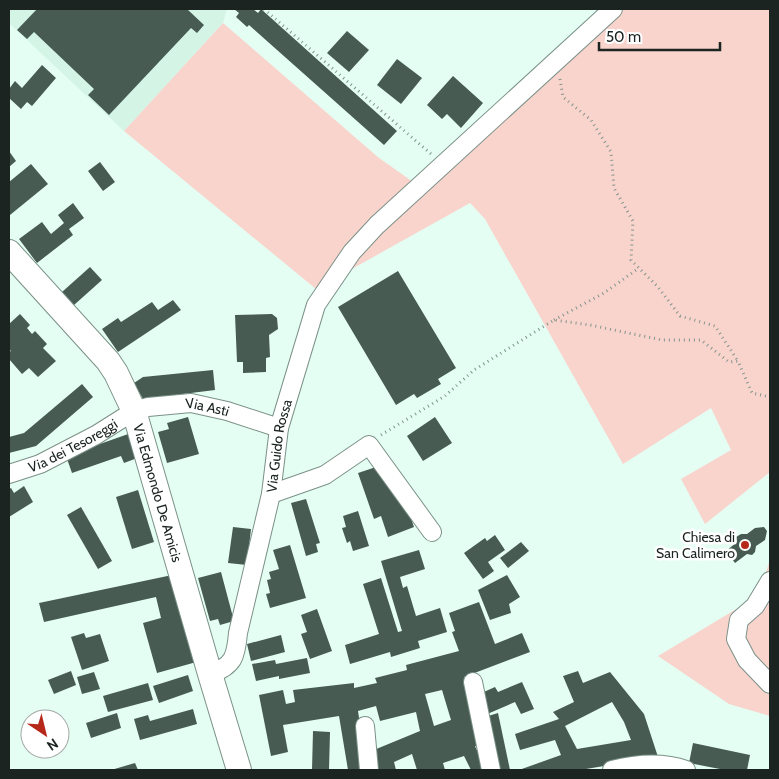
<svg xmlns="http://www.w3.org/2000/svg" width="779" height="779" font-family="Cabin,sans-serif">
<style>
.built{fill:#d4f5e6}
.green{fill:#f9d4cd}
.building{fill:#475b53;fill-rule:evenodd}
.lines{fill:none;stroke-linecap:round;stroke-linejoin:round}
.street-casing{stroke:#7b9188;stroke-width:20}
.secondary-casing{stroke:#7b9188;stroke-width:26}
.path{stroke:#83948c;stroke-width:3;stroke-dasharray:1 4;stroke-linecap:butt}
.street{stroke:#fff;stroke-width:18}
.secondary{stroke:#fff;stroke-width:24}
.poi-dot{fill:#b62819;stroke:#fff;stroke-width:2}
.labels{text-anchor:middle;stroke-width:5;stroke-linejoin:round;paint-order:stroke}
.street-label{font-size:14px;fill:#1b2420;stroke:#fff}
.poi-label{font-size:14px;fill:#1b2420;stroke:#fff;text-anchor:end}
</style>
<rect width="100%" height="100%" fill="#e5fef3"/>
<polygon class="built" points="9,9 227,9 223,23 124,131 9,23"/>
<g class="green">
<polygon points="624,9 770,9 770,472 705,524 681,479 731,450 711,408 623,464 485,219 470,203 316,289 124,131 223,23 379,158 426,191 543,78"/>
<polygon points="770,560 770,716 729,704 658,656 758,596"/>
</g>
<g class="building">
<polygon points="37,9 187,9 204,25 197,33 191,28 109,115 88,95 94,89 34,32 27,39 17,30"/>
<polygon points="234,9 253,9 258,13 261,9 397,131 384,145 249,25 247,27 236,17 239,13"/>
<polygon points="347,31 369,50 349,72 327,53"/>
<polygon points="397,59 422,78 401,104 377,85"/>
<polygon points="42,65 56,78 32,106 27,102 21,109 9,98 9,89 15,81 22,88"/>
<polygon points="453,76 483,103 461,128 447,114 442,119 427,105"/>
<polygon points="9,151 16,161 9,167"/>
<polygon points="100,162 115,182 103,191 88,171"/>
<polygon points="31,164 48,184 10,215 9,182"/>
<polygon points="73,203 84,218 69,229 73,235 37,263 19,239 42,222 51,234 64,223 58,215"/>
<polygon points="90,267 102,280 74,305 62,292"/>
<polygon points="398,271 456,368 438,379 441,384 417,398 414,394 396,405 338,307"/>
<polygon points="173,300 181,310 118,352 102,329 118,318 121,322 152,302 158,310"/>
<polygon points="20,314 30,325 27,328 32,334 35,331 47,344 43,348 56,361 38,377 29,368 22,374 9,359 9,352 11,351 9,349 9,324"/>
<polygon points="272,314 277,318 278,329 269,335 270,357 266,358 266,372 243,373 243,362 237,362 235,315"/>
<polygon points="213,370 215,390 143,399 134,383 143,377"/>
<polygon points="82,384 93,397 36,446 9,453 9,437 24,433"/>
<polygon points="188,417 199,454 167,463 158,432 169,429 167,423"/>
<polygon points="435,417 452,443 423,461 407,436"/>
<polygon points="131,433 140,457 124,463 121,456 72,473 66,456"/>
<polygon points="382,465 406,504 414,527 388,537 381,516 374,519 358,473"/>
<polygon points="24,486 33,502 9,517 9,489 11,488 14,493"/>
<polygon points="138,490 154,542 132,549 116,497"/>
<polygon points="306,499 320,543 316,544 318,552 306,556 291,503"/>
<polygon points="81,507 112,561 98,569 67,515"/>
<polygon points="358,511 369,546 353,551 350,541 347,543 342,528 346,527 343,516"/>
<polygon points="233,527 251,529 247,565 228,563"/>
<polygon points="764,527 767,531 765,540 756,546 755,552 752,555 747,554 735,563 726,551 737,542 736,537 741,534 747,534 755,528"/>
<polygon points="495,535 505,550 488,562 494,571 483,579 464,553 485,538 487,541"/>
<polygon points="521,542 529,551 508,568 500,558"/>
<polygon points="290,545 306,598 270,608 266,594 270,593 267,580 271,579 269,572 279,569 273,550"/>
<polygon points="419,550 425,569 400,577 403,588 407,586 416,616 440,608 447,632 418,641 420,648 391,657 390,652 350,664 345,645 379,634 363,584 381,578 398,632 402,631 381,561"/>
<polygon points="221,572 234,621 220,625 218,619 210,621 198,578"/>
<polygon points="177,574 200,661 157,673 143,623 161,618 156,597 44,622 39,603"/>
<polygon points="507,575 520,597 509,604 511,613 490,620 478,590"/>
<path d="M479,602l16,42 27,-11 8,19 -66,25 19,69h-8l11,24h-15l-7,-14 -21,7 2,7h-28l-5,-16 -18,8 2,8h-26l-1,-18 51,-21 -4,-19 -36,9 -4,-15 -18,5 9,59h-19l-9,-54 -56,9 5,27 -17,4 -12,-61 24,-5 3,14 9,-2 -2,-12 61,-7v5l23,-5 -2,-5 32,-8 -1,-5 53,-14 -7,-19 3,-1 -6,-18zM442,690l9,30 -17,6 -9,-32z"/>
<polygon points="317,609 332,651 310,659 301,634 307,632 301,615"/>
<polygon points="84,633 86,638 100,634 109,661 82,670 71,637"/>
<polygon points="281,635 285,652 251,661 247,644"/>
<polygon points="307,658 310,673 279,679 279,676 256,681 252,664 275,660 276,664"/>
<polygon points="71,671 76,685 54,694 48,680"/>
<path d="M578,671l5,12 27,-11 34,42 14,43 -78,13h-61l42,-15 -6,-15 -35,10 -5,-16 44,-15 -6,-7 21,-10 -11,-26zM612,702l12,20 7,18 -54,9 -12,-23z"/>
<polygon points="94,672 100,689 82,694 77,677"/>
<polygon points="188,675 193,691 159,703 153,686"/>
<polygon points="522,682 534,709 521,714 515,702 485,715 477,695 495,687 498,692"/>
<polygon points="148,683 153,700 108,712 103,696"/>
<polygon points="193,709 197,724 140,740 134,719 148,715 150,721"/>
<polygon points="117,713 121,728 91,738 86,723"/>
<polygon points="498,713 510,770 494,770 485,717"/>
<polygon points="313,731 330,732 329,770 312,770"/>
<polygon points="693,743 750,755 747,770 725,770 689,763"/>
<polygon points="135,763 138,770 111,770"/>
</g>
<g class="lines">
<defs>
<g id="street">
<path id="s1" d="M9,474l31,-10 56,-29 38,-24 14,-4 43,-4 36,8 52,17"/>
<polyline points="271,494 325,475 369,445 432,532"/>
<polyline points="770,581 755,606 739,620 736,639 747,660 770,684"/>
<path id="s2" d="M210,674c24,-8 26,-18 28,-41l33,-139 8,-66 37,-123 36,-53 25,-27 236,-216"/>
<polyline points="473,682 491,770"/>
<polyline points="365,726 369,770"/>
<path d="M612,770c24,-6 51,-8 74,0"/>
</g>
<g id="secondary">
<path id="s3" d="M9,252l99,109 8,12 18,38 76,263 29,96"/>
</g>
</defs>
<use href="#street" class="street-casing"/>
<use href="#secondary" class="secondary-casing"/>
<g class="path">
<polyline points="264,9 431,154"/>
<polyline points="560,79 563,97 591,120 611,152 614,188 633,221 631,260 658,287 680,316 715,326 738,361"/>
<polyline points="554,320 604,293 639,268"/>
<polyline points="381,435 445,396 474,370 554,320 590,325 662,340 701,340 729,362 738,361 752,393 770,397"/>
</g>
<use href="#street" class="street"/>
<use href="#secondary" class="secondary"/>
</g>
<circle class="poi-dot" cx="745" cy="545" r="5"/>
<g class="labels">
<g class="street-label">
<text dy="5" stroke="none"><textPath href="#s1" startOffset="215">Via Asti</textPath></text>
<text dy="5" stroke="none"><textPath href="#s1" startOffset="70">Via dei Tesoreggi</textPath></text>
<text dy="5" stroke="none"><textPath href="#s2" startOffset="246">Via Guido Rossa</textPath></text>
<text dy="5" stroke="none"><textPath href="#s3" startOffset="289">Via Edmondo De Amicis</textPath></text>
</g>
<g class="poi-label">
<text x="735" y="542">Chiesa di<tspan x="735" dy="16">San Calimero</tspan></text>
</g>
</g>
<rect width="779" height="779" fill="none" stroke="#1b2420" stroke-width="20"/>
<g transform="translate(45 734) rotate(145)"><circle r="24" fill="#ffffff" stroke="#a4a7a6"/>
<path d="M0-4L9 19L0 12L-9 19Z" fill="#b62819"/>
<text y="-8" font-size="14" font-weight="bold" text-anchor="middle" fill="#1b2420">N</text>
</g>
<path d="M599 42v8h121v-8" fill="none" stroke="#1b2420" stroke-width="2.5"/>
<text x="606" y="42" font-size="15" fill="#1b2420" stroke="#ffffff" stroke-width="4" paint-order="stroke">50 m</text>
</svg>
